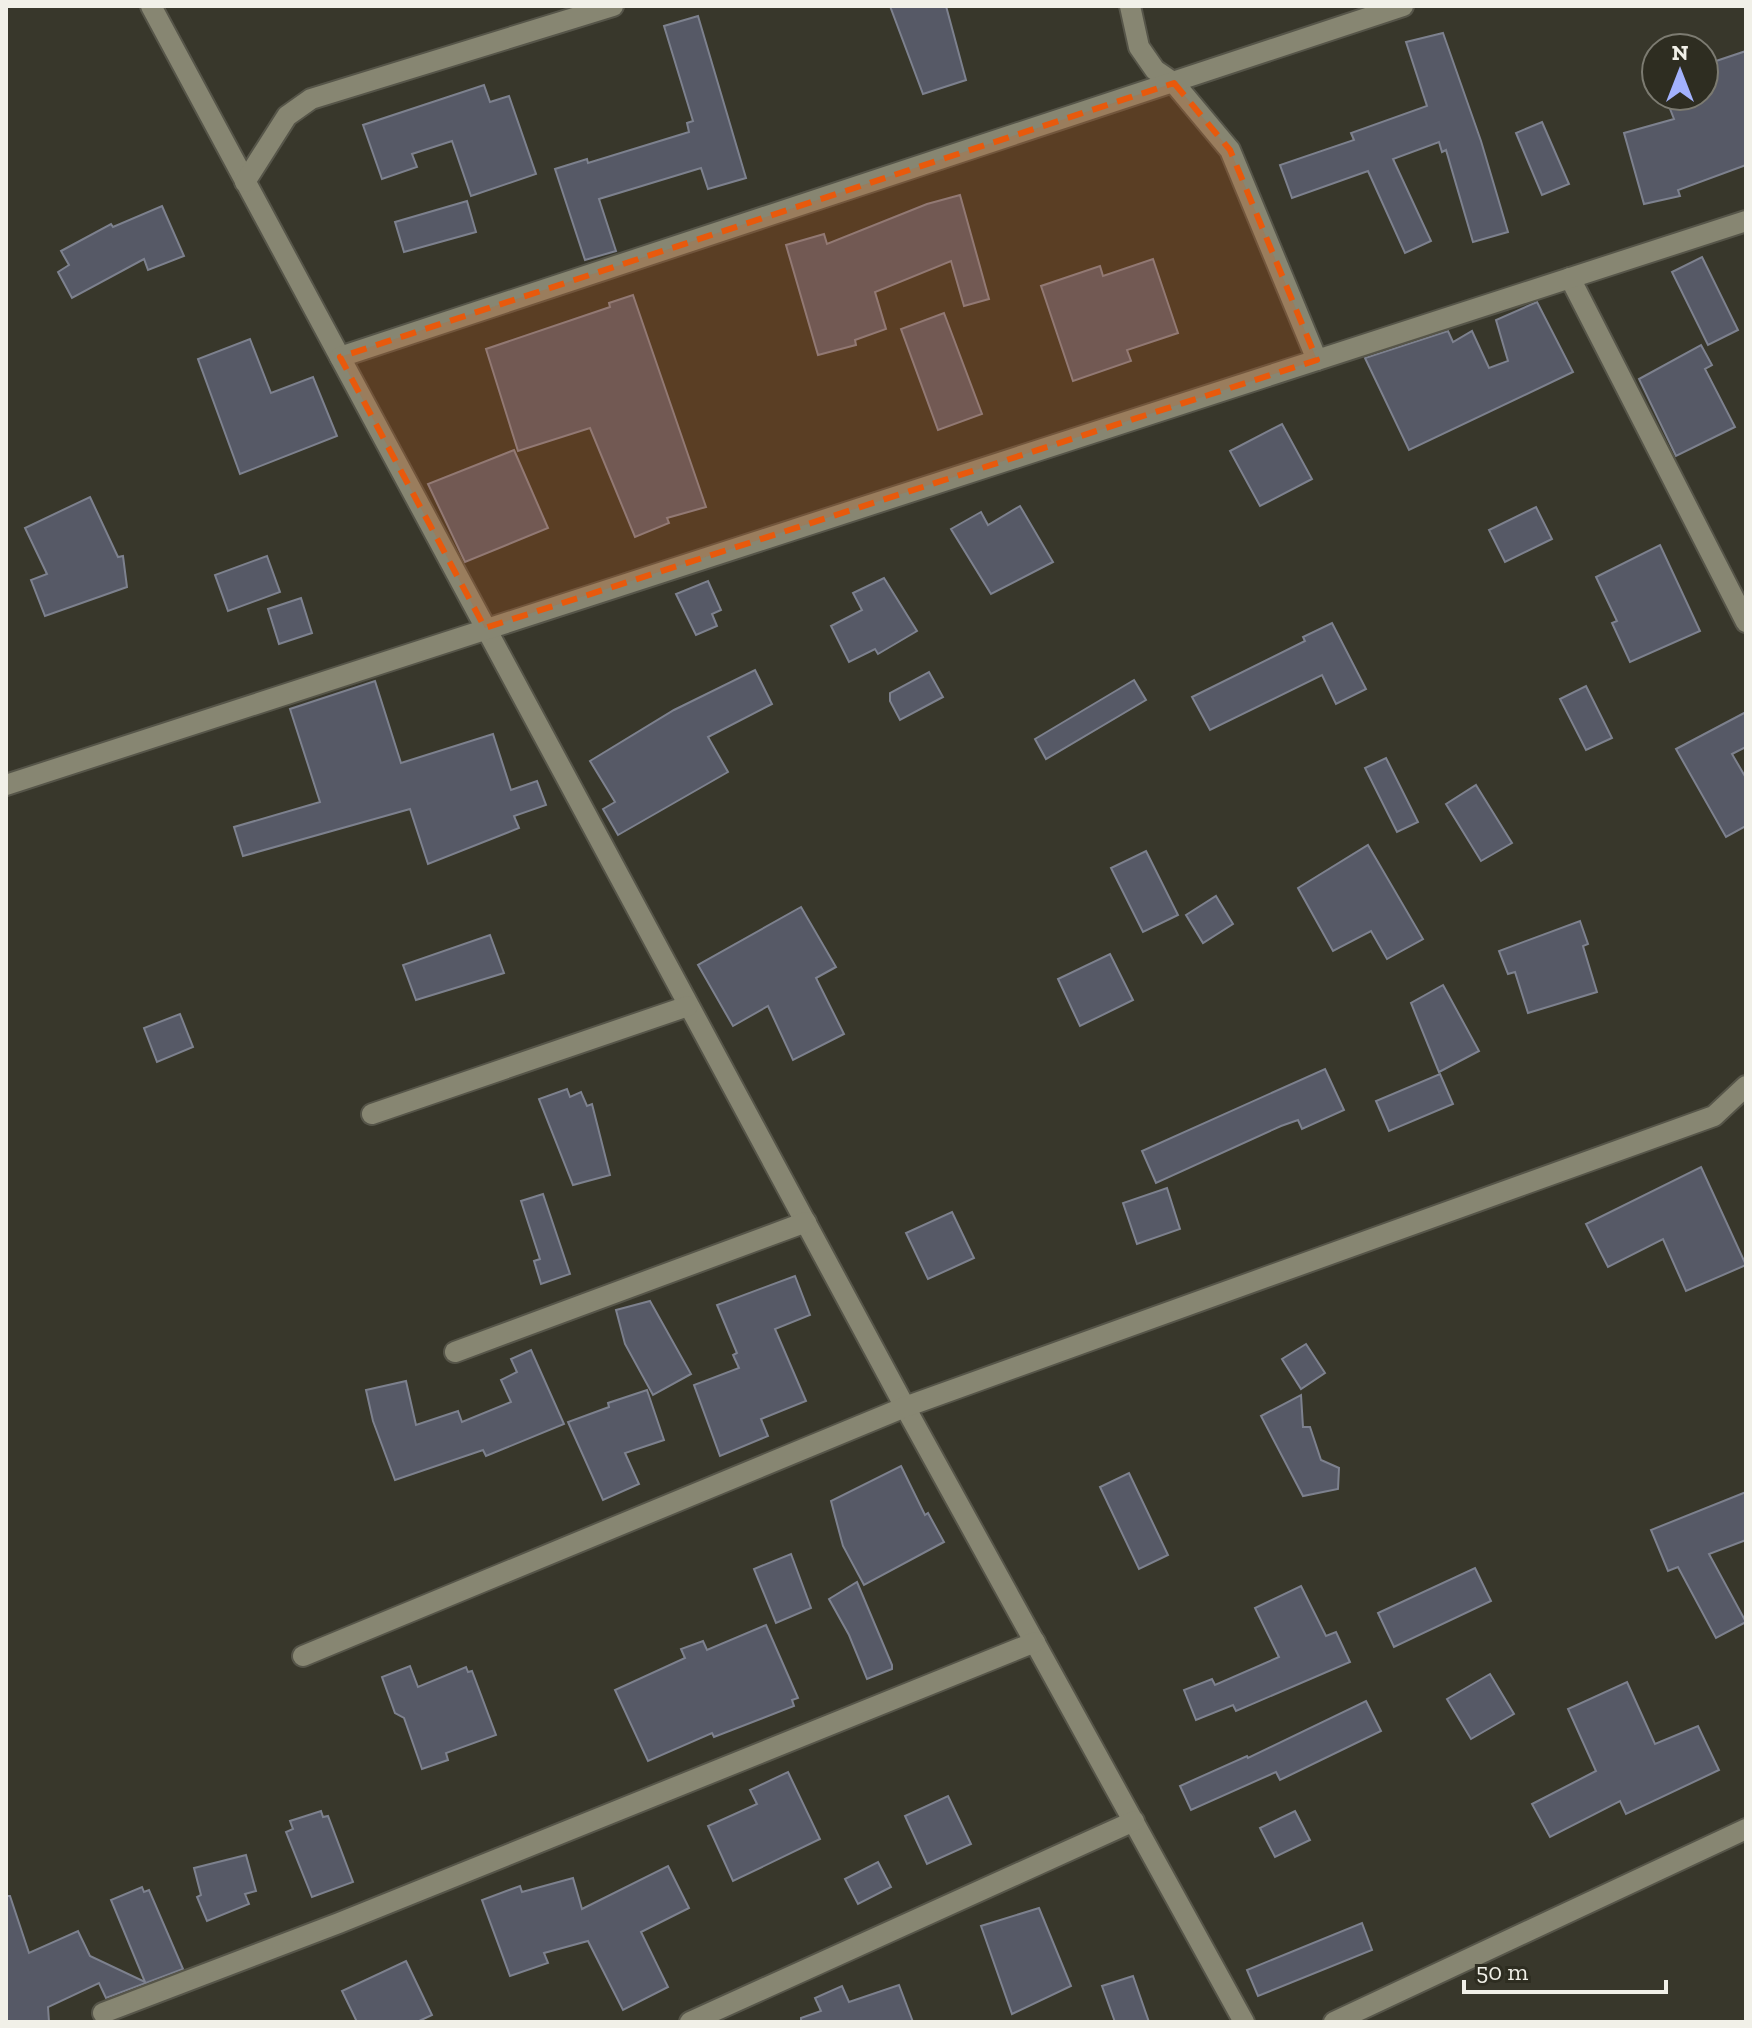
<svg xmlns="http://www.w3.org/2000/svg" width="1752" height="2028" font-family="'Zilla Slab',serif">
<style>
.building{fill:#565966;stroke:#7d818e;stroke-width:2}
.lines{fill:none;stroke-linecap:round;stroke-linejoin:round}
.minor-casing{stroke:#565549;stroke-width:24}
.minor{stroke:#878672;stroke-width:20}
.marked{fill:#e8590c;fill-opacity:0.2;stroke:#e8590c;stroke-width:6;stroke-dasharray:16 10;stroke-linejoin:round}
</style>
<rect width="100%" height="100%" fill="#38372b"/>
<g class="building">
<polygon points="890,6 946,6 966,80 923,94"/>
<polygon points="698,16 746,178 708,189 701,168 599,199 616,251 585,260 555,169 587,159 588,163 689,132 687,123 693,121 664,26"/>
<polygon points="1443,33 1481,141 1508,232 1473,242 1446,150 1442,152 1439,142 1393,159 1431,241 1405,253 1368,171 1292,198 1280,165 1354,140 1351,133 1427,106 1406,42"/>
<polygon points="1746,51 1746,165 1678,190 1680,196 1644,204 1624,133 1674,119 1665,96 1704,96 1704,65"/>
<polygon points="484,85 490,102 509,96 536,174 471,196 452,141 412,154 417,167 382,179 363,125"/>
<polygon points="1542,122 1569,184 1542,195 1516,133"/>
<polygon points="960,195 989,299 964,306 951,261 875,292 886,329 855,340 856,345 818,355 786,245 824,234 827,244 927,204"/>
<polygon points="467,201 476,232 404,252 395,222"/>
<polygon points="162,206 184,256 148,270 144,259 72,298 58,272 69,265 61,251 111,224 113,227"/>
<polygon points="1702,257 1738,330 1708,345 1672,272"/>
<polygon points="1153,259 1178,333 1127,350 1131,361 1073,381 1041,286 1100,266 1103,276"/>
<polygon points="633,295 706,507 667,518 669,523 635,537 590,428 518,451 486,349 610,307 609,303"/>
<polygon points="1537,302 1573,372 1409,450 1365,358 1448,331 1453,342 1472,331 1489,368 1508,361 1496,320"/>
<polygon points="944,313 982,414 938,430 901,329"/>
<polygon points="250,339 271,393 313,377 337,436 240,474 198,359"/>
<polygon points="1701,345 1712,365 1705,369 1735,427 1676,456 1639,379"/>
<polygon points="1282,424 1312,479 1260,506 1230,451"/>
<polygon points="514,450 548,528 465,562 428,484"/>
<polygon points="90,497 118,557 123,556 127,587 45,616 31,580 47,574 25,528"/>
<polygon points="1020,506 1053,562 991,594 951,529 981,512 988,525"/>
<polygon points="1536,507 1552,539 1505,562 1489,530"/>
<polygon points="1660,545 1700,631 1630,662 1612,623 1617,621 1596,577"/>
<polygon points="267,556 280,592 228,611 215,575"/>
<polygon points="884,578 917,631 878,654 875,649 849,662 831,626 862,610 853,593"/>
<polygon points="708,581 721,610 712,614 717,626 696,635 676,594"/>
<polygon points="301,598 312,633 279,644 268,609"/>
<polygon points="1332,623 1366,689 1336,704 1322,675 1210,730 1192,697 1305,641 1303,637"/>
<polygon points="755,670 772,704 708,737 728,772 618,835 603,809 615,802 590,761 674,710"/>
<polygon points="929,672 943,697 900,720 890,701 890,693"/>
<polygon points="1134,680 1146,700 1046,759 1035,739"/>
<polygon points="375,681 401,763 493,734 511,790 537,781 546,805 514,816 519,828 428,864 410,809 243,856 234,827 320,802 290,709"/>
<polygon points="1586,686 1612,738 1586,750 1560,699"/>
<polygon points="1746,712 1746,747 1732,754 1746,778 1746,826 1726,837 1676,749"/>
<polygon points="1386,758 1418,822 1397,832 1365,768"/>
<polygon points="1476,785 1512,843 1481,861 1446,804"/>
<polygon points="1368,845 1423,939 1387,959 1371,931 1333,951 1298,888"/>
<polygon points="1146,851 1178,915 1143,932 1111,868"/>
<polygon points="1216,896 1233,924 1203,943 1186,915"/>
<polygon points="801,907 836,967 816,978 844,1034 793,1060 768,1006 733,1026 698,965"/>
<polygon points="1580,921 1588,944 1583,946 1597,992 1528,1013 1515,972 1508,974 1499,951"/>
<polygon points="490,935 504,973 416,1000 403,965"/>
<polygon points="1110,954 1133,1000 1080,1026 1058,979"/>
<polygon points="1443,985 1479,1051 1439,1072 1411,1003"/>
<polygon points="180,1014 193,1047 157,1062 144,1028"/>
<polygon points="1325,1069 1344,1110 1302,1129 1298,1120 1281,1126 1156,1183 1142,1151"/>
<polygon points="1440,1074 1453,1104 1389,1131 1376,1101"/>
<polygon points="567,1089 570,1097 581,1092 587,1106 592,1104 610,1175 573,1185 539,1099"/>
<polygon points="1701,1167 1746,1265 1686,1291 1663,1239 1608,1267 1586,1224"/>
<polygon points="1167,1188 1180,1229 1137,1244 1123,1203"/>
<polygon points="543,1194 570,1274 541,1284 534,1261 540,1259 521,1201"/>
<polygon points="952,1212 974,1258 928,1279 906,1233"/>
<polygon points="795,1276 810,1315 775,1329 806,1401 761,1419 768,1436 720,1456 694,1385 739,1368 733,1355 737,1353 717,1305"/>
<polygon points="650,1301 691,1374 653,1395 625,1344 616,1310"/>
<polygon points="1306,1344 1325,1373 1301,1389 1282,1359"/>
<polygon points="531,1350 564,1424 486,1456 483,1450 395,1480 373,1421 366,1390 406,1381 416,1425 458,1411 462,1422 511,1402 501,1380 517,1372 511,1359"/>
<polygon points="647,1390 664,1440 625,1453 639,1484 603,1500 568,1422 609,1407 608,1403"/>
<polygon points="1301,1395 1303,1427 1310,1427 1321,1460 1339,1468 1338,1489 1303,1496 1261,1416"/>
<polygon points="901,1466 925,1515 928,1513 944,1542 864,1585 843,1546 831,1501"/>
<polygon points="1129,1473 1168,1555 1139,1569 1100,1487"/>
<polygon points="1746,1492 1746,1540 1709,1554 1746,1622 1716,1638 1678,1567 1668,1571 1651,1530"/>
<polygon points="791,1554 811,1608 776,1623 754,1569"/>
<polygon points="1475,1568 1491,1601 1394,1647 1378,1613"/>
<polygon points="857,1582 892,1665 892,1669 867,1679 849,1635 829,1599"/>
<polygon points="1301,1586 1326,1636 1336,1632 1350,1662 1236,1711 1233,1705 1196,1720 1184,1690 1212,1679 1215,1685 1279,1657 1255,1608"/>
<polygon points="766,1625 798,1698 792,1700 794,1706 714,1737 712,1733 648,1761 615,1690 685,1658 681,1649 703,1641 707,1650"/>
<polygon points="410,1666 418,1687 466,1667 468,1672 472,1671 496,1735 446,1753 448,1760 422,1769 404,1718 395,1713 382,1677"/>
<polygon points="1490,1674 1514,1714 1471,1739 1447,1699"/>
<polygon points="1627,1682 1655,1744 1698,1726 1719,1770 1626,1814 1620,1801 1550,1837 1532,1804 1596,1771 1568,1709"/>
<polygon points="1366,1701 1381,1731 1280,1780 1276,1772 1191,1810 1180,1786 1247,1756 1248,1758"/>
<polygon points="788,1772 820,1839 733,1881 708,1826 757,1804 750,1790"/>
<polygon points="948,1796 971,1844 927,1864 905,1816"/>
<polygon points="321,1811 323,1817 328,1816 353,1882 312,1897 286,1832 293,1829 290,1821"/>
<polygon points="1295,1811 1310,1840 1275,1857 1260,1828"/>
<polygon points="246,1855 256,1891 245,1894 249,1904 207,1921 197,1897 201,1895 194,1868"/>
<polygon points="878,1862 891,1887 858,1904 845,1879"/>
<polygon points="668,1866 689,1908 641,1932 668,1987 623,2010 588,1941 544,1953 548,1963 510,1976 482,1900 520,1886 522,1892 573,1878 582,1909"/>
<polygon points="142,1887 144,1892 149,1890 183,1969 106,1998 99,1983 48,2007 49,2022 6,2022 6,1896 10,1896 29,1953 78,1931 90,1956 145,1982 111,1900"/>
<polygon points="1039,1908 1071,1986 1012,2014 981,1926"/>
<polygon points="1362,1923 1372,1950 1258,1996 1247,1970"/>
<polygon points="406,1961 432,2015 417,2022 357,2022 342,1991"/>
<polygon points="1133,1976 1149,2022 1115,2022 1102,1986"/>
<polygon points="899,1985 913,2022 801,2022 801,2018 821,2011 815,1998 842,1986 849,2002"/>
</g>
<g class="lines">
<defs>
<g id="minor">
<polyline points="151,6 905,1407 1244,2022"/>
<polyline points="1130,6 1139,47 1155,70 1174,83 1230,150 1317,360"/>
<polyline points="245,182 287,116 311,99 613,6"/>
<polyline points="1570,278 1746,622"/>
<polyline points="340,357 1403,6"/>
<polyline points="6,785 1746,221"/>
<polyline points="372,1114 688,1006"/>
<polyline points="455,1352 806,1222"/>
<polyline points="303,1656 905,1407 1714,1116 1746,1086"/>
<polyline points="103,2013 339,1923 1035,1642"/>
<polyline points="690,2022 1134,1821"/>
<polyline points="1334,2022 1746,1829"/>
</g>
</defs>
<use href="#minor" class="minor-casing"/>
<use href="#minor" class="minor"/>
</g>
<path class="marked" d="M1174,83l56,67 87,210 -832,268 -145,-271z"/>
<rect width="1752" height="2028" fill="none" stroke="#f1f0e8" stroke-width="16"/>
<g transform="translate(1680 72)"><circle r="38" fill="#2e2d21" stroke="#7c7b71" stroke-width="2"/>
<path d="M0-6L14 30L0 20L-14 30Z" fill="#a3b2fd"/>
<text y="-12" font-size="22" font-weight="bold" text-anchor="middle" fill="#f1f0e8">N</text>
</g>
<path d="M1464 1980v12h202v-12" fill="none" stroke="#f1f0e8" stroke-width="4"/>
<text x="1476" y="1980" font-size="24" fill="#f1f0e8" stroke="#2e2d21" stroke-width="6" paint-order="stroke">50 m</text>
</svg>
